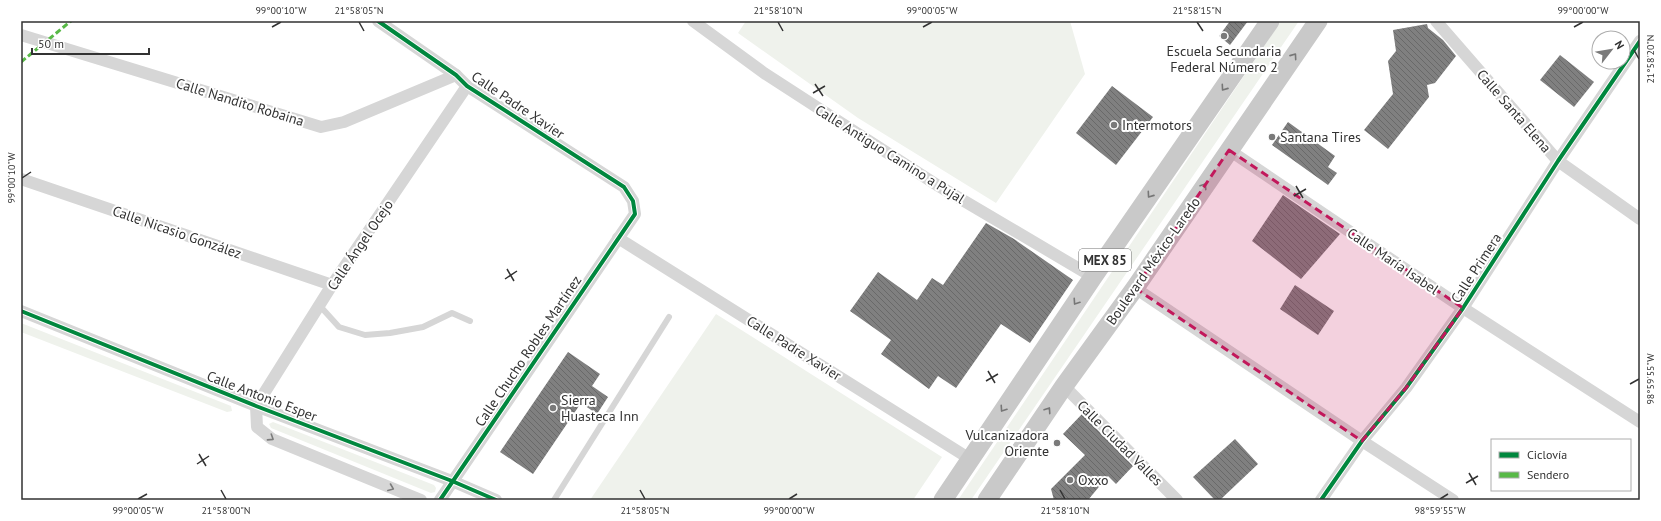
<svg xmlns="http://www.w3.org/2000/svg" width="1661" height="521" font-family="'PT Sans',sans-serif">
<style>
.green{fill:#eff2ec}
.building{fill:url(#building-back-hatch)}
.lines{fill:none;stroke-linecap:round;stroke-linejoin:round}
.lane{stroke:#d6d6d6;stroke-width:6}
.street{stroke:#d6d6d6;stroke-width:12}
.primary{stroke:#c9c9c9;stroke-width:19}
.quiet{stroke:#58b947;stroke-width:3;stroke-dasharray:6 3;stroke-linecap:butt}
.cycleway-casing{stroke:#fff;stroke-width:6}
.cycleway{stroke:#00873e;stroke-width:4}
.oneway{stroke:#767676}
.oneway2{stroke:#7c7c7c}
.marked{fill:#c2185b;fill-opacity:0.2;stroke:#c2185b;stroke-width:3;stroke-dasharray:8 5;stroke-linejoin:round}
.ticks{fill:none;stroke:#323232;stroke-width:1.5}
.poi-dot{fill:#7a7a7a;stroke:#fff;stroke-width:1.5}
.labels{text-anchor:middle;stroke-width:4;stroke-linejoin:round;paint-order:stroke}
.shield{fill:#fff;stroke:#707070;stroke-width:1}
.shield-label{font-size:13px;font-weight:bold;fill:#323232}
.poi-label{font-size:14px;fill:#323232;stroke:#fff;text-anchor:start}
.street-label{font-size:14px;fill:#323232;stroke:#fff}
.neatline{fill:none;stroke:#323232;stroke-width:1.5}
.ticks-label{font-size:10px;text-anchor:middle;fill:#323232}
</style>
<defs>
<pattern id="building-back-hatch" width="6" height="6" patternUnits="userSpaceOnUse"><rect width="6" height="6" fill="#808080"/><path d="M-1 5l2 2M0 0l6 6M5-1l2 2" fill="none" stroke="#696969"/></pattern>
</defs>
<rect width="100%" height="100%" fill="#fff"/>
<g class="green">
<polygon points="746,21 1070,21 1085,74 996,203 858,118 738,33"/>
<polygon points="1281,21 1299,21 971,500 958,500"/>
<polygon points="716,314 942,457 913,500 590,500"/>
<polygon points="21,323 231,406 232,411 227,412 21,332"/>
<polygon points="273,422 434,485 436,488 435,492 431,493 271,428 269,424"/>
</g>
<g class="building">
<polygon points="1230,21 1248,21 1230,45 1219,36"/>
<polygon points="1427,24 1428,28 1443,40 1456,56 1435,83 1427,85 1429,97 1388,149 1364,130 1393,94 1388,61 1396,51 1393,30"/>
<polygon points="1560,55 1594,82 1574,107 1540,80"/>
<polygon points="1112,86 1153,117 1116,165 1076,133"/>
<polygon points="1288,122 1335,156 1328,167 1337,173 1328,185 1272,145"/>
<polygon points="1283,195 1340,234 1301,279 1252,241"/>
<polygon points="986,223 1014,239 1073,280 1030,343 1001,324 956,388 938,376 929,389 881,354 891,340 850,311 878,272 917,300 932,278 943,285"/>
<polygon points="1295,285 1334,311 1318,335 1280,309"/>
<polygon points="568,352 600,374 592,386 608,397 597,414 581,403 533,474 500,452"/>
<polygon points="1082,414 1133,466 1116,484 1108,476 1088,500 1054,500 1051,489 1085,455 1063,434"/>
<polygon points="1235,439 1258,464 1220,500 1215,500 1193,477"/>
</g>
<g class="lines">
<g class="lane">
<polyline points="320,306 339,327 365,335 390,333 423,327 452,313 470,321"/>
<polyline points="554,500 669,317"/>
</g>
<g class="street">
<polyline points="378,21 456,75 467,86 624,187 633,201 635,214 440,500"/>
<polyline points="693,21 764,73 937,185 1093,277"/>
<polyline points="1436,21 1558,161 1640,219"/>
<polyline points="21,35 321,127 344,122 456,75"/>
<polyline points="1229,150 1463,308 1640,422"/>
<polyline points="21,179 332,285"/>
<polyline points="618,238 970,459"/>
<polyline points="1135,288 1362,441 1453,500"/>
<polyline points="21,311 256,406 452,481 496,500"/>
<polyline points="1064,386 1177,500"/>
<polyline points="256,406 332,285 467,86"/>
<polyline points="256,406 257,427 272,439 421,500"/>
<polyline points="1321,500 1362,441 1406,388 1463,308 1558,161 1640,41"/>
</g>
<g class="primary">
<polyline points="943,500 1093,277 1270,21"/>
<polyline points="987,500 1064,386 1135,288 1318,21"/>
</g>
<polyline class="quiet" points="21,62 71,21"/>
<defs>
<g id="cycleway">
<polyline points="378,21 456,75 467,86 624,187 633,201 635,214 440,500"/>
<polyline points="21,311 256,406 452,481 496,500"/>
<polyline points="1321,500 1362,441 1406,388 1463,308 1558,161 1640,41"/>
</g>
</defs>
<use href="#cycleway" class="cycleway-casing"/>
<use href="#cycleway" class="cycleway"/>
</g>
<defs><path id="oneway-chevron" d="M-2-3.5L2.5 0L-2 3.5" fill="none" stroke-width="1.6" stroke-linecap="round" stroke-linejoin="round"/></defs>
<g class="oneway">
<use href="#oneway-chevron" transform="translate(1294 56) rotate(-55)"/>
<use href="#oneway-chevron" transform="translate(1224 88) rotate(125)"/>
<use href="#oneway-chevron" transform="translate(1204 186) rotate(-56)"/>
<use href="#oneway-chevron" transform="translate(1150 195) rotate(125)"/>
<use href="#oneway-chevron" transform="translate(1076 302) rotate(124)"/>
<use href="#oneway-chevron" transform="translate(1003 409) rotate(124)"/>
<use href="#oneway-chevron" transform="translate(1048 410) rotate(-56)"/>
</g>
<g class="oneway2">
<use href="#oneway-chevron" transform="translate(271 438) rotate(33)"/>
<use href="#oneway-chevron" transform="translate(391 488) rotate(22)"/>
</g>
<path class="marked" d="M1229,150l234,158 -57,80 -44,53 -227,-153z"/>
<path class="ticks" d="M359,22l5,9M778,22l5,9M1197,22l6,9M272,27l9,-5M923,27l9,-5M1574,27l9,-5M1634,50l5,9M815,84l8,12M813,93l12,-7M22,178l9,-6M1296,186l7,12M1294,196l12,-7M507,269l7,12M505,279l12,-8M988,371l7,12M986,381l12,-7M1630,384l9,-5M199,454l7,12M197,464l12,-8M1469,473l7,12M1466,483l12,-7M221,490l5,9M640,490l5,9M1060,490l5,9M138,499l9,-5M789,499l8,-5M1440,499l8,-5"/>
<g class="poi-dot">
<circle cx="1224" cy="36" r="4"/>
<circle cx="1114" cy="125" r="4"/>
<circle cx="1272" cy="137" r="4"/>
<circle cx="553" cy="408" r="4"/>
<circle cx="1057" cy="443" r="4"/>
<circle cx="1070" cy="480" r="4"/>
</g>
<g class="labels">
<rect class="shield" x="1079" y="249" width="52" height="22" rx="3"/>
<g class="shield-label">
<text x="1105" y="265">MEX 85</text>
</g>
<g class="poi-label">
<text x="1224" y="56" text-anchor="middle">Escuela Secundaria<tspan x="1224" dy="16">Federal Número 2</tspan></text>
<text x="1122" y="130">Intermotors</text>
<text x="1280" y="142">Santana Tires</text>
<text x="561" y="405">Sierra<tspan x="561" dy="16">Huasteca Inn</tspan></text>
<text x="1049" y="440" text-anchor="end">Vulcanizadora<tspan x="1049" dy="16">Oriente</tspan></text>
<text x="1078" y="485">Oxxo</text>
</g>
<g class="street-label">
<text transform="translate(240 102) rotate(17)" y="5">Calle Nandito Robaina</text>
<text transform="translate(518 105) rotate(34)" y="5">Calle Padre Xavier</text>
<text transform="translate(1514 111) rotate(49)" y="5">Calle Santa Elena</text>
<text transform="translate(890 154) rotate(32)" y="5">Calle Antiguo Camino a Pujal</text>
<text transform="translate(177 232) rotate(19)" y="5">Calle Nicasio González</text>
<text transform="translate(360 245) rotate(-56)" y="5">Calle Ángel Ocejo</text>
<text transform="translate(1153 261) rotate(-55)" y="5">Boulevard México-Laredo</text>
<text transform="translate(1393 261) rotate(34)" y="5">Calle María Isabel</text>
<text transform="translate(1476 268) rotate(-57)" y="5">Calle Primera</text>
<text transform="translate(794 348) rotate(32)" y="5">Calle Padre Xavier</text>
<text transform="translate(528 351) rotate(-56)" y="5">Calle Chucho Robles Martínez</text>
<text transform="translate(262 396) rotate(21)" y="5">Calle Antonio Esper</text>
<text transform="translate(1120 443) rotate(45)" y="5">Calle Ciudad Valles</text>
</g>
</g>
<rect width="1661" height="521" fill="none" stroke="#ffffff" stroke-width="44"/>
<rect x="1491" y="439" width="140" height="52" fill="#ffffff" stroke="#adadad"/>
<rect x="1499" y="452" width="20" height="6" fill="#00873e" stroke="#adadad"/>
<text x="1527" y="459" font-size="12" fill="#323232">Ciclovía</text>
<rect x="1499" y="472" width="20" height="6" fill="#58b947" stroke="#adadad"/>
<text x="1527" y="479" font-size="12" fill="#323232">Sendero</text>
<g transform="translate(1611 50) rotate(59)"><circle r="19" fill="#ffffff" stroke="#adadad"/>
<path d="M0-3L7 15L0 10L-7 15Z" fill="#7a7a7a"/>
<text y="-6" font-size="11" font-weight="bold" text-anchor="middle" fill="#323232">N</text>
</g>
<path d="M32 48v6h117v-6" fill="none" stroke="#323232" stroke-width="2"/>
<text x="38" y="48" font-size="12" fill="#323232" stroke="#ffffff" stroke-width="3" paint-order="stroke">50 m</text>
<rect x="22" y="22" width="1617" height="477" class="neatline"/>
<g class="ticks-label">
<text x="281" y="14">99°00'10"W</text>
<text x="359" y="14">21°58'05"N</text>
<text x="778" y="14">21°58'10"N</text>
<text x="932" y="14">99°00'05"W</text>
<text x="1197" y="14">21°58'15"N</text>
<text x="1583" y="14">99°00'00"W</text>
<text transform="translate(1650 59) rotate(-90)" y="4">21°58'20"N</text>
<text transform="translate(11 178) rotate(-90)" y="4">99°00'10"W</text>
<text transform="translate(1650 379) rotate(-90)" y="4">98°59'55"W</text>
<text x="138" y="514">99°00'05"W</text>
<text x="226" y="514">21°58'00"N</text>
<text x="645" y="514">21°58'05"N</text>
<text x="789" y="514">99°00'00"W</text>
<text x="1065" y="514">21°58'10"N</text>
<text x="1440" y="514">98°59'55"W</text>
</g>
</svg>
